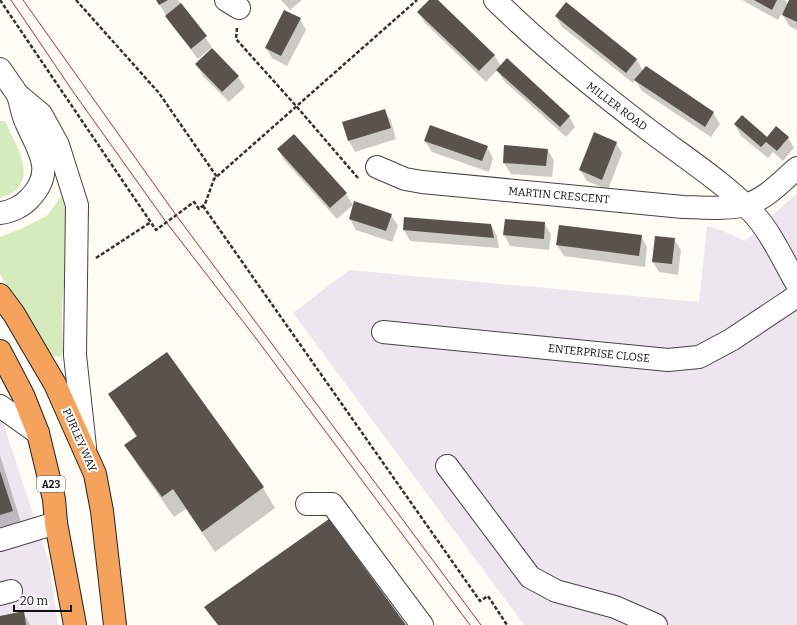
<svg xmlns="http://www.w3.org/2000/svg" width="797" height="625" font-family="Bitter,serif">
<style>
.industrial{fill:#eee6ef}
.green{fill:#d5ebbd}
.shadow{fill:#0003}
.building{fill:#5a524d}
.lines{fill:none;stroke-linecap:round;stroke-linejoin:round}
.minor-casing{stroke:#444;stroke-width:24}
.highway-casing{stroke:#222;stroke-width:24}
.path{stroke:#333;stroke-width:2.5;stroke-dasharray:4 2;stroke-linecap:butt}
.minor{stroke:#fff;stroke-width:22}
.highway{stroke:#f5a25d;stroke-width:22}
.tram{stroke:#c4262e;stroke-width:1}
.labels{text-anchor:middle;stroke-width:4;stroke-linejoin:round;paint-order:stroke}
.shield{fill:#fff;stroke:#585858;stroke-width:1}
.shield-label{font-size:10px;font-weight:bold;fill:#111}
.street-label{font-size:11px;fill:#111;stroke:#fff}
</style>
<rect width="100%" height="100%" fill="#fffdf5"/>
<g class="industrial">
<polygon points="797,193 797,625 524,625 293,313 349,270 699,302 707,226 721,230 745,241"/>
<polygon points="0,413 49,562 58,625 0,625"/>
</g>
<g class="green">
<path d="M0,121h5c12,27 38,64 -5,77z"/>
<path d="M62,195c11,39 1,79 0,119 0,12 1,25 1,37l-1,6 -10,-1 -28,-47 -24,-34v-38l23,-9 25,-13z"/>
</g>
<g class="shadow">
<polygon points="157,0 178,0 212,47 198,59 173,27"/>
<polygon points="281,0 302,0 290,10"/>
<polygon points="431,0 436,0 494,55 501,66 569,116 575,127 566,137 504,81 497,70 486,82 425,23 419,13"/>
<polygon points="742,0 785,0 788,5 790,0 797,0 797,30 789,26 782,13 778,20"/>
<polygon points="567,3 637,60 643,71 646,67 713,113 720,124 711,137 642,91 635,80 633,83 562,27 556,16"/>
<polygon points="300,19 306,30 287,66 272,58 266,48"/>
<polygon points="212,50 238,77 245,87 229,102 203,76 197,65"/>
<polygon points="384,110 391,121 396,139 355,152 349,141 343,123"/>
<polygon points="735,125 767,138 788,137 794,148 783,161 773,152 768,158 741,136"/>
<polygon points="294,135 346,194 353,205 337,219 284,160 278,149"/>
<polygon points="425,141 487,147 493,158 489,172 432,152"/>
<polygon points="616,143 622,153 608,190 587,181 580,170"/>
<polygon points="548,150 554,161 552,177 511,174 504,163"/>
<polygon points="391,215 398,226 392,242 356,230 350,219"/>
<polygon points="405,218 491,225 497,236 499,248 410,241 404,230"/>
<polygon points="544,223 551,234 549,250 510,246 504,235"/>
<polygon points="641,236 647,247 645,267 564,256 557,245"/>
<polygon points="674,239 681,250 678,275 659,272 653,262"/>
<polygon points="167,353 263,488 275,508 215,552 186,509 174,517 138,466 126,445 137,438 110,395"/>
<polygon points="0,455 24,532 0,539"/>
<polygon points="23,612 30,625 0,625 0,617"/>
</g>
<g class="building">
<polygon points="156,0 168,0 159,5"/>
<polygon points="429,0 438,0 495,55 479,71 417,12"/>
<polygon points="754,0 777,0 772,10"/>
<polygon points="789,0 797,0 797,22 782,15"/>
<polygon points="566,2 637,59 626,73 555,16"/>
<polygon points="181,3 207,36 191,49 165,16"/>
<polygon points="284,10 301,18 281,56 265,48"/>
<polygon points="212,48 239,76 222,92 195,64"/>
<polygon points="507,58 570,116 560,127 496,70"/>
<polygon points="646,66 714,112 705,127 634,80"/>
<polygon points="385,109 391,128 348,141 342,122"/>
<polygon points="742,115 767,137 776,126 789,137 777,151 766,142 761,147 734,124"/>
<polygon points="430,125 488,146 482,161 424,141"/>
<polygon points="594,132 617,142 602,180 579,170"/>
<polygon points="294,134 347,193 330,208 277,149"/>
<polygon points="504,145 548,149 546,166 503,163"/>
<polygon points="354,201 392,214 386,231 349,219"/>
<polygon points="404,217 491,224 494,238 403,230"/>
<polygon points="505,219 545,222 544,239 503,235"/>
<polygon points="559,225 642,235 639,256 556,245"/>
<polygon points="655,236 675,238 672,264 652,262"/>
<polygon points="167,352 264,487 202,532 173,489 162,497 124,445 137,436 108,394"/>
<polygon points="0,471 13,511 0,515"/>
<polygon points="329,519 406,625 218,625 204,607"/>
<polygon points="24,611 26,625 0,625 0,616"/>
</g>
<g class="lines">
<defs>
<g id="minor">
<polyline points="226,0 239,8"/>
<path d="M495,0c49,48 101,90 155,131 34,26 72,50 102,81 19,20 31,48 45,72"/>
<polyline points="0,69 18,95 41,114 58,145 77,205 75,355 85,447"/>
<path d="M377,167l28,12 17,3 261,25c19,0 43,3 62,-2 20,-5 37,-24 52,-37"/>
<path d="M0,213c11,-1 23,-7 30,-15 26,-27 8,-48 -4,-76 -4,-8 -5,-18 -8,-27"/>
<polyline points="383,332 668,360 699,357 731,340 797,296"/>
<polyline points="0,406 38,433"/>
<polyline points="447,466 530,577 556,591 615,607 656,625"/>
<polyline points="307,504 332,504 422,625"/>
<polyline points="0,540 56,523"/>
<polyline points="0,594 11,591"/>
</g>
<g id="highway">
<polyline points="0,295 14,314 55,384 95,474 102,511 115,625"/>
<polyline points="0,351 23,395 38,433 54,499 56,523 75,625"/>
</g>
</defs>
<use href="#minor" class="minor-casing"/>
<use href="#highway" class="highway-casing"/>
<g class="path">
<polyline points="0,0 156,230 194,202 199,209 205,204 214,179 417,0"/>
<polyline points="76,0 159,93 217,177"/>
<polyline points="237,28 236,39 297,107 358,178 359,177"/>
<polyline points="203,206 480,601 488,596 507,625"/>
<polyline points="96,258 151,222"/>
</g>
<use href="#minor" class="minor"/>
<use href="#highway" class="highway"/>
<g class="tram">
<polyline points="11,0 74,93 166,222 255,337 470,625"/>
<polyline points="23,0 176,215 481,625"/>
</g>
</g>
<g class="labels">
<rect class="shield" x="37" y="476" width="28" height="16" rx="3"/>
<g class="shield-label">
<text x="51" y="488">A23</text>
</g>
<g class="street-label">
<text transform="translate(617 106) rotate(37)" y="4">MILLER ROAD</text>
<text transform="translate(559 195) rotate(5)" y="4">MARTIN CRESCENT</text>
<text transform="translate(599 353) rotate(6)" y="4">ENTERPRISE CLOSE</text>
<text transform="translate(80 440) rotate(66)" y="4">PURLEY WAY</text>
</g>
</g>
<path d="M14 605v6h57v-6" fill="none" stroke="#111111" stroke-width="2"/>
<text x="20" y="605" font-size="12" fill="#111111" stroke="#ffffff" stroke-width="3" paint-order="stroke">20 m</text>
</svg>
